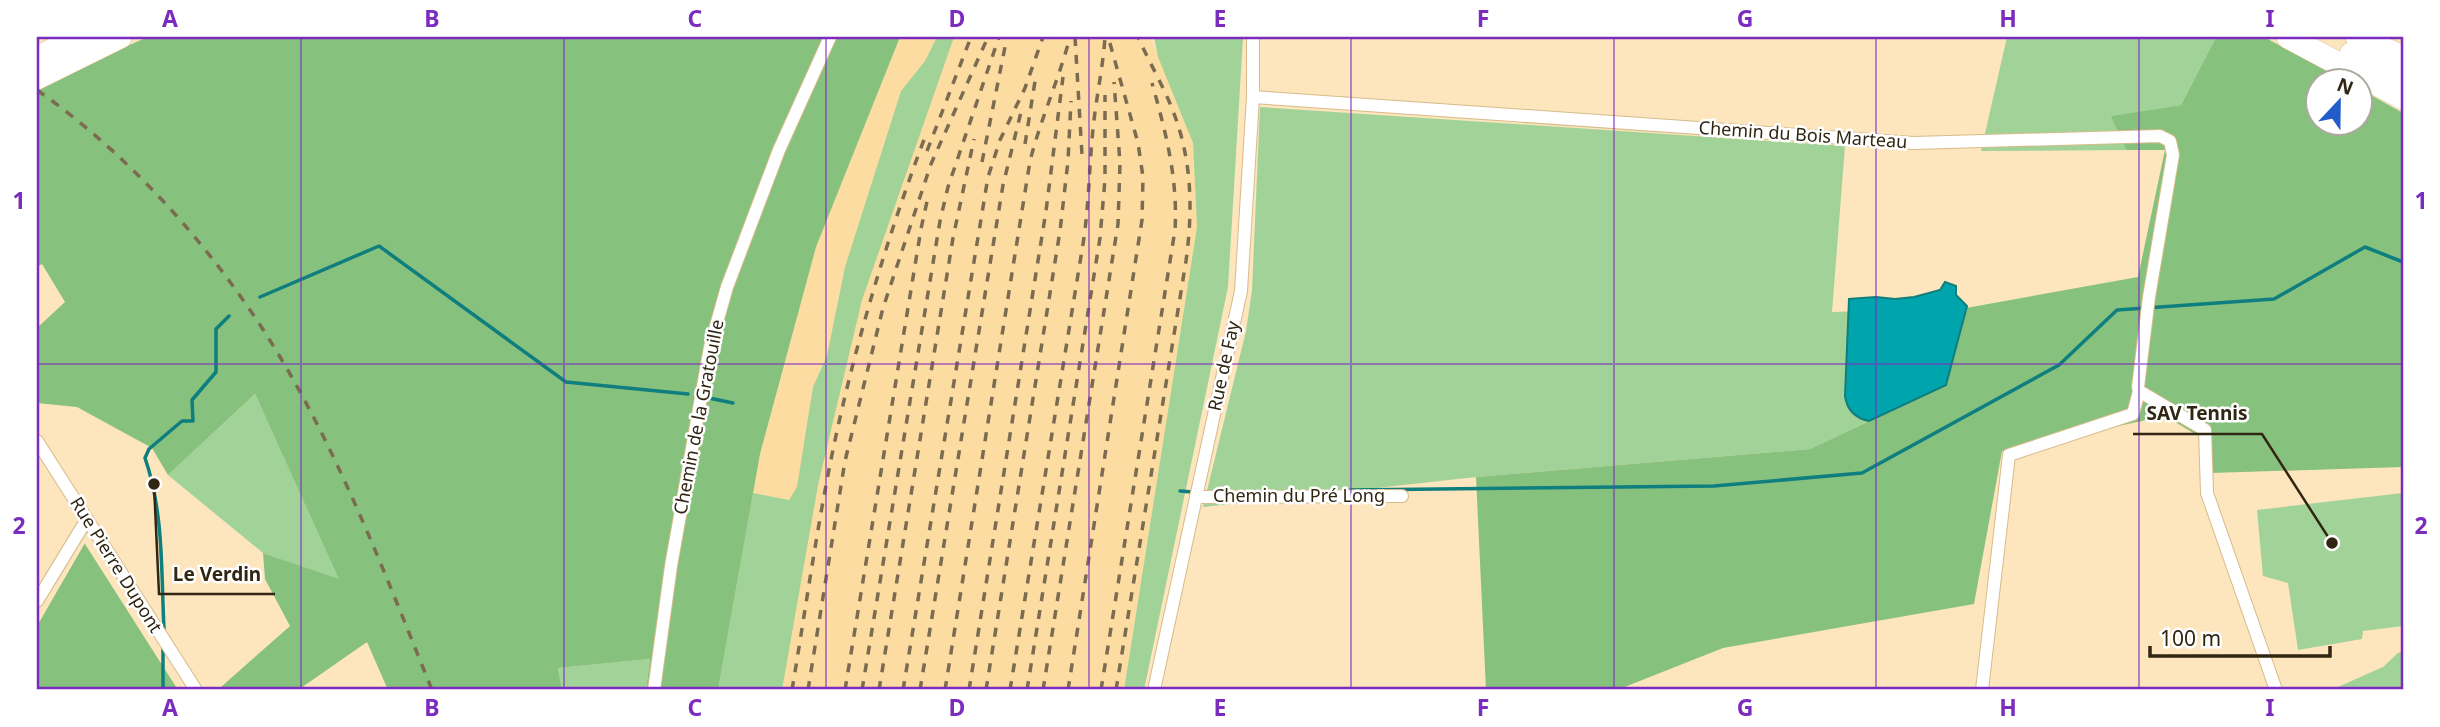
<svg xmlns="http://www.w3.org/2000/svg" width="2440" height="727" font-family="'Noto Sans',sans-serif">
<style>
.built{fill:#fddca2}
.green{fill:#a1d399}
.forest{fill:#87c17e}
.water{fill:#00a4ac;stroke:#0f7e7e;stroke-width:2}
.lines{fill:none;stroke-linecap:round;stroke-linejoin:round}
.stream{stroke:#0f7e7e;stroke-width:3.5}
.street-casing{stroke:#d7bb89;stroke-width:14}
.highway-casing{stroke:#d7bb89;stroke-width:24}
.street{stroke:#fff;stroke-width:12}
.highway{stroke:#fff;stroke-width:23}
.rail{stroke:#7b6b50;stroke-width:3.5;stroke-dasharray:9 9;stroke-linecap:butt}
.grid{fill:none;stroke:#7b2cbf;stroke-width:2;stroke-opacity:0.55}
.labels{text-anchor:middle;stroke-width:5;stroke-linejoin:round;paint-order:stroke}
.street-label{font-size:18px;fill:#312612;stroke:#fff}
.leader{fill:none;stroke:#312612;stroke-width:2.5}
.callout-dot{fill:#312612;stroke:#fff;stroke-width:2.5}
.callout-label{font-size:19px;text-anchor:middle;font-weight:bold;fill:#312612;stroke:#fff;stroke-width:5;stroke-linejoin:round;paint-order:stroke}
.neatline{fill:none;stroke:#7b2cbf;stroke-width:2.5}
.grid-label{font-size:23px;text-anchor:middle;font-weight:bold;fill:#7b2cbf}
</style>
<rect width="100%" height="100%" fill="#fde5bd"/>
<polygon class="built" points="900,37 1150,37 1193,143 1197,227 1124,690 718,690 760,454 816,247"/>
<g class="green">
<polygon points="937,37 954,37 862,300 818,485 782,690 718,690 753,493 789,500 797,487 813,387 827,356 845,267 901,91 925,61"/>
<polygon points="1154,37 1243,37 1228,287 1144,690 1124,690 1197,227 1193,143 1158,57"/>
<polygon points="2007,37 2216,37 2181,105 2112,116 2126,150 1981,151"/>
<polygon points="1260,107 1845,146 1832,312 1966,308 1946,385 1810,449 1476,477 1203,507 1246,331 1252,290"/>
<polygon points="255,394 340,580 263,553 168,475"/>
<polygon points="2403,493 2403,626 2363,631 2362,639 2298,650 2288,583 2263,576 2257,510"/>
<polygon points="2403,651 2403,690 2331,690 2383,667 2398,653"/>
<polygon points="650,659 646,690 562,690 558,668"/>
</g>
<g class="forest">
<polygon points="148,37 900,37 816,247 760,454 718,690 646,690 650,659 558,668 562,690 388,690 367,642 298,690 225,690 221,687 290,626 265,579 263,553 339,579 255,394 168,475 152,448 77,407 37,403 37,328 65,302 42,264 37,267 37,72 50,79"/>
<polygon points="2216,37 2264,37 2343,80 2318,80 2318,122 2360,122 2360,89 2403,113 2403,467 2211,473 2200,437 2165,416 2002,451 1974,604 1723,648 1617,690 1486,690 1476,477 1810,449 1946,385 1966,308 2138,277 2165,150 2126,150 2111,116 2181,105"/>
<polygon points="85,543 85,544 178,690 37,690 37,626"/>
</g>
<path class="water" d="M1945,282l11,4v9l11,11 -21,79 -77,36c-14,-3 -22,-11 -24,-25l4,-97 27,-2 19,2 19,-2 26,-7z"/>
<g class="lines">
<g class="stream">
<polyline points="260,297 379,246 566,382 688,394"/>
<polyline points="704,397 733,403"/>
<polyline points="1350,490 1714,486 1862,473 2059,365 2117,310 2274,299 2365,247 2403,262"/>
<polyline points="1180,491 1193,492"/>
<path d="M164,629c-3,-57 0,-116 -19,-171l4,-9 33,-28h11l-1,-21 24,-28v-43l13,-13"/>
<polyline points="163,690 163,649"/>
</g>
<defs>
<g id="street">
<polyline points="1253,97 1914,143 2160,136 2170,141 2173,155 2149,297 2138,387 2139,391 2133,414 2009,455 1982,690"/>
<polyline points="2139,391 2205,430 2207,493 2276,690"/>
<polyline points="37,441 196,690"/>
<polyline points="1196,497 1402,496"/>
<polyline points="37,601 87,519"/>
<polyline points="654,690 671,566 710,347 727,287 779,150 830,37"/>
<polyline points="1154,690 1241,291 1253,97 1253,37"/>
</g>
<g id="highway">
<polyline points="2288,37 2403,98"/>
<polyline points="2357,37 2403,57"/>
<polyline points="2351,54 2403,77"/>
<polyline points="37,58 78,37"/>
<polyline points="37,78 120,37"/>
</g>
</defs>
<use href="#street" class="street-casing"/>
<use href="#highway" class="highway-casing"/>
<use href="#street" class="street"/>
<use href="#highway" class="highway"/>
<g class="rail">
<polyline points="1075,37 1082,155"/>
<path d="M37,90c104,73 195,180 257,291 55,98 96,205 138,309"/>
<polyline points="1025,144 1036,75"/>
<polyline points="927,151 971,37"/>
<polyline points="982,162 1007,37"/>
<path d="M792,690c15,-89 27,-179 47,-268 22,-97 51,-192 86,-285"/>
<polyline points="808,690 845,461 883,308 931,164 988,37"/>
<polyline points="845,690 921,229 928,197"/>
<polyline points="862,690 940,221 948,187 999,37"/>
<polyline points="879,690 953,238 974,139"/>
<polyline points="903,690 988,177 1000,140 1025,88 1043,37"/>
<polyline points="920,690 1003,185 1022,108"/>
<path d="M945,690l85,-529c11,-43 29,-82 40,-124"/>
<polyline points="969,690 1046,211 1063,77"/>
<polyline points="986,690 1060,231 1068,161 1071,101"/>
<path d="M1010,690l73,-446c6,-38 6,-76 10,-115 3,-31 10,-61 12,-92"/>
<polyline points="1027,690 1100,238 1105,179 1105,95"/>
<polyline points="1043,690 1118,224 1120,163 1114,82"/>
<polyline points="1068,690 1142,220 1143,177 1138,143 1109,40"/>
<path d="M1101,690l74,-460c3,-51 -9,-97 -23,-147"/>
<path d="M1116,690l70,-429c7,-52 6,-101 -13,-150 -10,-26 -24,-49 -35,-74"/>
</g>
</g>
<path class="grid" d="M301,37v653M564,37v653M826,37v653M1089,37v653M1351,37v653M1614,37v653M1876,37v653M2139,37v653M37,364h2366"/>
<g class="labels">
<g class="street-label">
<text transform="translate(1803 135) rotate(4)" y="6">Chemin du Bois Marteau</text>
<text transform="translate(1224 366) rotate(-78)" y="6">Rue de Fay</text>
<text transform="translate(699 417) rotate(-79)" y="6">Chemin de la Gratouille</text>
<text x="1299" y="502">Chemin du Pré Long</text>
<text transform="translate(116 565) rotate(58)" y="6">Rue Pierre Dupont</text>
</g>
</g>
<path class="leader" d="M2332 543L2262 434H2133M154 484L159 594H275"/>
<g class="callout-dot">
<circle cx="2332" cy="543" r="7"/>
<circle cx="154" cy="484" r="7"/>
</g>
<g class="callout-label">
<text x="2197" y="420">SAV Tennis</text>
<text x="217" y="581">Le Verdin</text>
</g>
<rect width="2440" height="727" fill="none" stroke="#ffffff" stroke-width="77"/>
<g transform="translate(2339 102) rotate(22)"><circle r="33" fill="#ffffff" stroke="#ada8a0" stroke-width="2"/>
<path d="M0-5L12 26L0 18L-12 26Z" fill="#215cc9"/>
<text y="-10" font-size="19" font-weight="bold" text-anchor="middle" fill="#312612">N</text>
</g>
<path d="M2150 646v10h180v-10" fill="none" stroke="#312612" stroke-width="3.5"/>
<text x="2160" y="646" font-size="21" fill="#312612" stroke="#ffffff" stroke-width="5" paint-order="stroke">100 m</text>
<rect x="38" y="38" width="2364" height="650" class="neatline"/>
<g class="grid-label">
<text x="170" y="27">A</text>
<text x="432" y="27">B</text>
<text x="695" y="27">C</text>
<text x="957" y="27">D</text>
<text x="1220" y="27">E</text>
<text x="1483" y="27">F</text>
<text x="1745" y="27">G</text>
<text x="2008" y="27">H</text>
<text x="2270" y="27">I</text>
<text x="19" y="209">1</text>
<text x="2421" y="209">1</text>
<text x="19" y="534">2</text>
<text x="2421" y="534">2</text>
<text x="170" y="716">A</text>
<text x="432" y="716">B</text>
<text x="695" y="716">C</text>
<text x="957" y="716">D</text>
<text x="1220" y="716">E</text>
<text x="1483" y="716">F</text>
<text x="1745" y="716">G</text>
<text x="2008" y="716">H</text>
<text x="2270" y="716">I</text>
</g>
</svg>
